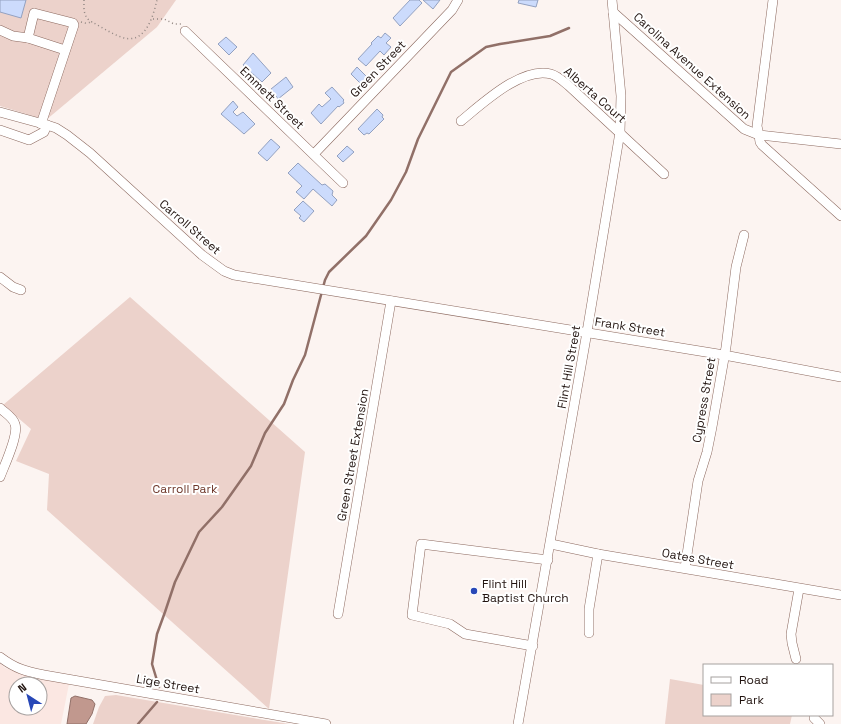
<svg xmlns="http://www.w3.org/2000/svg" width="841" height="724" font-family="'Space Grotesk',sans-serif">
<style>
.built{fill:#fbe7e2;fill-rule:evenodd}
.green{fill:#ecd2cb}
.water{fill:#c1988e;stroke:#917068}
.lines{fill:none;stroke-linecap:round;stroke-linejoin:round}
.stream{stroke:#917068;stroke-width:2.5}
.building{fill:#ccdbfc;stroke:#93a1c0}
.minor-casing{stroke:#8c695f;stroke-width:10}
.path{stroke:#938884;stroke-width:1.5;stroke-dasharray:1 3;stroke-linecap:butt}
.minor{stroke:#fff;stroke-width:9}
.poi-dot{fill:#2848b7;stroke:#fff;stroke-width:1.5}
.labels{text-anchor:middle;stroke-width:4;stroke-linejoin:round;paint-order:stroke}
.street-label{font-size:12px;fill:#21130f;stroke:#fff}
.park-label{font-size:12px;fill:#6d3628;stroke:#fff}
.poi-label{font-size:12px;fill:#21130f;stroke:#fff;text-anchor:start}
</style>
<rect width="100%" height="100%" fill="#fcf4f1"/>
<path class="built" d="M0,663l5,5 24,8 40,8 -8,40h-61zM16,684h24v24h-24z"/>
<g class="green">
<polygon points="0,0 176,0 157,27 46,120 0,106"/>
<polygon points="130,297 305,452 269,709 47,510 49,474 16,461 31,429 3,405"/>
<polygon points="670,679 704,685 704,715 792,715 790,724 665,724"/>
<polygon points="116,695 289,724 93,724 99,707 105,696"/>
</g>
<polygon class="water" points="75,696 92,700 95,704 92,714 86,724 67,724 71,698"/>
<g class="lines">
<g class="stream">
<polyline points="159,687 152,664 157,634 165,612 175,582 199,532 222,507 251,466 265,433 284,404 293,380 305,355 325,280 329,272 366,236 391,200 406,172 418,139 451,72 486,47 500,44 550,36 569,28"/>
<polyline points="138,724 157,702"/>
</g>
</g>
<g class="building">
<polygon points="0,0 26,0 21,18 0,12"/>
<polygon points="410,0 419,0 422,3 400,26 393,18"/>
<polygon points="423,0 440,0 433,9"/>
<polygon points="519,0 538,0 536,7 518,3"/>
<polygon points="385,33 391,38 386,43 391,47 384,55 380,51 366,66 358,59 372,44 371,43 378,36 381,38"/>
<polygon points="226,37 237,47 229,55 218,44"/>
<polygon points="253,53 271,73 262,82 243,65"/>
<polygon points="357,67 368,78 364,83 362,82 361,84 351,74"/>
<polygon points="286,77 293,87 278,99 271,89"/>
<polygon points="332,87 344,100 343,101 344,103 339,107 338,106 321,124 311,113 319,104 322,107 331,99 325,93"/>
<polygon points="233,101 238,107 233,112 237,116 243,112 255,124 244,134 221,114"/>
<polygon points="377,109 383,115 382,117 384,119 369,134 367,133 364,135 358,129"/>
<polygon points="271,139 280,147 267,161 258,153"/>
<polygon points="347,146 354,152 343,162 337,156"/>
<polygon points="298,163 322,185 325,184 333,191 332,195 337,200 332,206 313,189 304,199 296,192 302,186 288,173"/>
<polygon points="303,201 314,211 304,222 299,218 301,216 294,210"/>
</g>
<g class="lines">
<defs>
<g id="minor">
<polyline points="773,0 757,126 759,135 841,144"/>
<polyline points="613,12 744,129 759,135 760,142 762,145 841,216"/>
<polyline points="0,30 13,36 28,38 65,50"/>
<polyline points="185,31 343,183"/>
<polyline points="28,38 34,13 73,23 74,25 41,124"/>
<polyline points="0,112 47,125 56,128 67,135 90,153 202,255 224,271 234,275 724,355 841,377"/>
<path d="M461,121c21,-17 61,-55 90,-47 7,2 13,8 18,12l95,88"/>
<polyline points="0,130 29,140 44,132 47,125"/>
<polyline points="314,154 452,10 458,0"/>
<polyline points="0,277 13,287 21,290"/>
<path d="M0,408c5,5 13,9 15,16 4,11 -11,42 -15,53"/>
<polyline points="551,544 598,554 841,595"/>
<polyline points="685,568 698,481 707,452 712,427 726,347 736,267 744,235"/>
<polyline points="338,614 391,301"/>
<polyline points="589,633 589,609 598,554"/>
<polyline points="533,646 465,634 450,624 412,615 421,544 548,560"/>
<path d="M0,657c16,12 25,14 44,18l282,49"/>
<polyline points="796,659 792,643 791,634 799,589"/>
<polyline points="814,718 820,724"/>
<polyline points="518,724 587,332 620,132 621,96 612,0"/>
</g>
</defs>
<use href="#minor" class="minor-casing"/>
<g class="path">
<path d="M84,0c0,9 -1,15 6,21 10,5 20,12 31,16 24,9 32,-20 36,-37"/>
<polyline points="153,19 164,19 174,24 182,24"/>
<polyline points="81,22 85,23 93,22"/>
</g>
<use href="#minor" class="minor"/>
</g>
<circle class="poi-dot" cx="474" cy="591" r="4"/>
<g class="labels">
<g class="street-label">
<text transform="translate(692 66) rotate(42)" y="4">Carolina Avenue Extension</text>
<text transform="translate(378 69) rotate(-46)" y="4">Green Street</text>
<text transform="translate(595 95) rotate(41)" y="4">Alberta Court</text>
<text transform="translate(272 98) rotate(44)" y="4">Emmett Street</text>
<text transform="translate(190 227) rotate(41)" y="4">Carroll Street</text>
<text transform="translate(630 327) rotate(9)" y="4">Frank Street</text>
<text transform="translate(569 367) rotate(-80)" y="4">Flint Hill Street</text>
<text transform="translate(704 400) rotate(-80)" y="4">Cypress Street</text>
<text transform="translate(353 455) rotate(-80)" y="4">Green Street Extension</text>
<text transform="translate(698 559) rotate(10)" y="4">Oates Street</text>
<text transform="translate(168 684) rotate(10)" y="4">Lige Street</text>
</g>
<g class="park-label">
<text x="185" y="493">Carroll Park</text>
</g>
<g class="poi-label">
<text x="482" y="588">Flint Hill<tspan x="482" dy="14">Baptist Church</tspan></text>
</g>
</g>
<rect x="703" y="664" width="130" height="52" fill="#ffffff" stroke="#a6a19f"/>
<rect x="711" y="677" width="20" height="6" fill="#ffffff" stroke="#a6a19f"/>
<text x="739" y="684" font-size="12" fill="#21130f">Road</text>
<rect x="711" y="694" width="20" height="12" fill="#ecd2cb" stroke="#a6a19f"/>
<text x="739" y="704" font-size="12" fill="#21130f">Park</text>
<g transform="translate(28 696) rotate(324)"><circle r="19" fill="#ffffff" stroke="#a6a19f"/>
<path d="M0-3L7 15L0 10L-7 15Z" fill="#2848b7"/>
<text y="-6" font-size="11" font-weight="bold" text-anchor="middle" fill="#21130f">N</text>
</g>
</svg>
